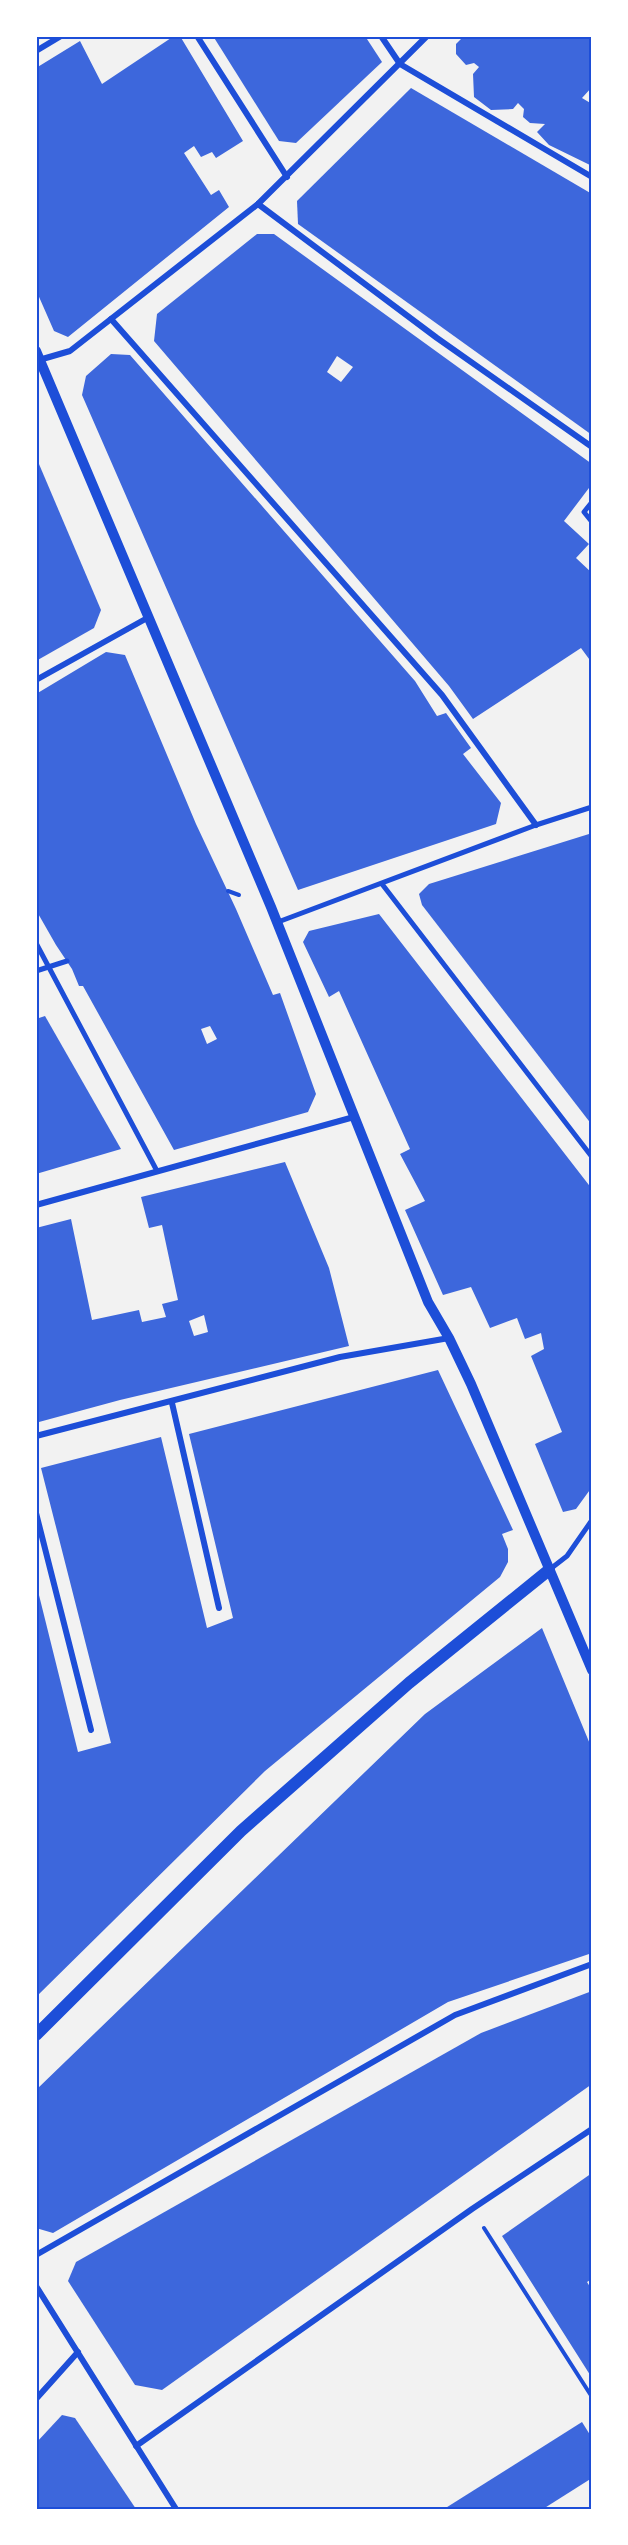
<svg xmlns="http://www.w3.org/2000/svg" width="628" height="2545" font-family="Ubuntu,sans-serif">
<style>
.building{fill:#3d67dc;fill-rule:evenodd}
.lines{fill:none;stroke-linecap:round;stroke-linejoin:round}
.path{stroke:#1d4ed8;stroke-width:4}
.pedestrian{stroke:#1d4ed8;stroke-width:5}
.minor{stroke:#1d4ed8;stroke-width:6}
.tertiary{stroke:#1d4ed8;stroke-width:10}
.secondary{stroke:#1d4ed8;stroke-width:12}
.neatline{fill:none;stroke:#1d4ed8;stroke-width:2}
</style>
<rect width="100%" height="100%" fill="#f2f2f2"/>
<g class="building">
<polygon points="174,36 180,36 243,141 216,158 212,152 201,157 194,146 184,153 211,195 219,190 229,207 68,337 54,331 36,290 36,68 80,41 102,84"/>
<polygon points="213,36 365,36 382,62 296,143 279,141"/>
<polygon points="464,36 592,36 592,87 582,98 592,104 592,166 549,145 537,132 545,124 530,123 523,117 524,109 518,103 513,109 491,110 474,97 473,74 479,67 474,63 466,65 456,54 456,44"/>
<polygon points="411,88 592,194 592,435 298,224 297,201"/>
<path d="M257,234h17l318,230v20l-28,37 25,23 -13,14 16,15v90l-11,-15 -108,71 -24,-33 -295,-345 3,-27zM337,356l16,11 -12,15 -14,-10z"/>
<polygon points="111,354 130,355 415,681 437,716 446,713 471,748 463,754 501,803 496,824 298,890 82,395 86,376"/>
<polygon points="36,457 101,610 94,628 36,661"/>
<path d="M106,652l19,3 71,169 40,85 37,86 7,-2 36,101 -8,18 -134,38 -91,-164h-4l-7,-17 -16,-24 -20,-35v-216zM210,1026l7,13 -10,5 -6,-15z"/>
<polygon points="589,834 592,838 592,1125 422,905 419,894 429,884"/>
<polygon points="379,914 592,1189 592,1487 576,1509 563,1512 535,1444 562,1432 531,1356 544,1349 541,1333 525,1339 517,1318 490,1328 471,1287 443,1295 405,1210 425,1201 400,1154 410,1149 339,991 329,997 303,942 309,931"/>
<polygon points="45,1016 121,1149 36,1174 36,1019"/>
<path d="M285,1162l44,106 20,78 -229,54 -81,22 -3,-3v-191l35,-9 21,101 47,-10 3,12 24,-5 -4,-13 16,-4 -16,-75 -13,3 -8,-31zM204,1315l4,17 -14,4 -5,-15z"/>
<polygon points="438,1370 513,1530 502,1534 508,1549 508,1562 500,1577 265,1771 36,1997 36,1583 78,1752 111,1743 41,1468 161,1437 207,1628 233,1618 189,1434"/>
<polygon points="542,1628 592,1749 592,1953 448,2002 53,2233 36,2228 36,2090 425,1714"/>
<polygon points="592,1991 592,2084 162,2390 135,2385 68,2281 76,2262 481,2033"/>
<polygon points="592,2173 592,2279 587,2282 592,2290 592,2378 502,2236"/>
<polygon points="62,2415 75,2418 136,2509 36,2509 36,2443"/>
<polygon points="582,2422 592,2438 592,2478 543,2509 444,2509"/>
</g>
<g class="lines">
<g class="path">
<polyline points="228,891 239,895"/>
<polyline points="484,2228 592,2397"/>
</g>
<g class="pedestrian">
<polyline points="592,502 584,512 592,522"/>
<polyline points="382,884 592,1157"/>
<polyline points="278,922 536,825 592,807"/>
<polyline points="36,943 157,1171"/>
<polyline points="36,971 67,961"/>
<polyline points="549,1570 567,1556 592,1520"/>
</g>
<g class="minor">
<polyline points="197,36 287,177"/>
<polyline points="381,36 400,64 592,177"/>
<polyline points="36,51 61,36"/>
<polyline points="258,204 437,338 592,447"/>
<polyline points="111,319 442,695 536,825"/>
<polyline points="39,360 70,351 258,204 427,36"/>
<polyline points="36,680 149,617"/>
<polyline points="36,1205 354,1117"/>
<polyline points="172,1403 219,1608"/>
<polyline points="36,1436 340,1357 449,1338"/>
<polyline points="36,1513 91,1730"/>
<polyline points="36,2255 455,2015 592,1964"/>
<polyline points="36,2286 176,2509"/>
<polyline points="36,2399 78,2352"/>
<polyline points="136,2446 472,2209 592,2129"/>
</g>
<polyline class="tertiary" points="36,351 271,907 428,1302 449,1338 471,1384 592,1670"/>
<polyline class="secondary" points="36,2035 241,1831 409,1683 549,1570"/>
</g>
<rect width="628" height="2545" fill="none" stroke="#ffffff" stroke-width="75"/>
<rect x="38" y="38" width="552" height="2470" class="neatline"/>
</svg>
